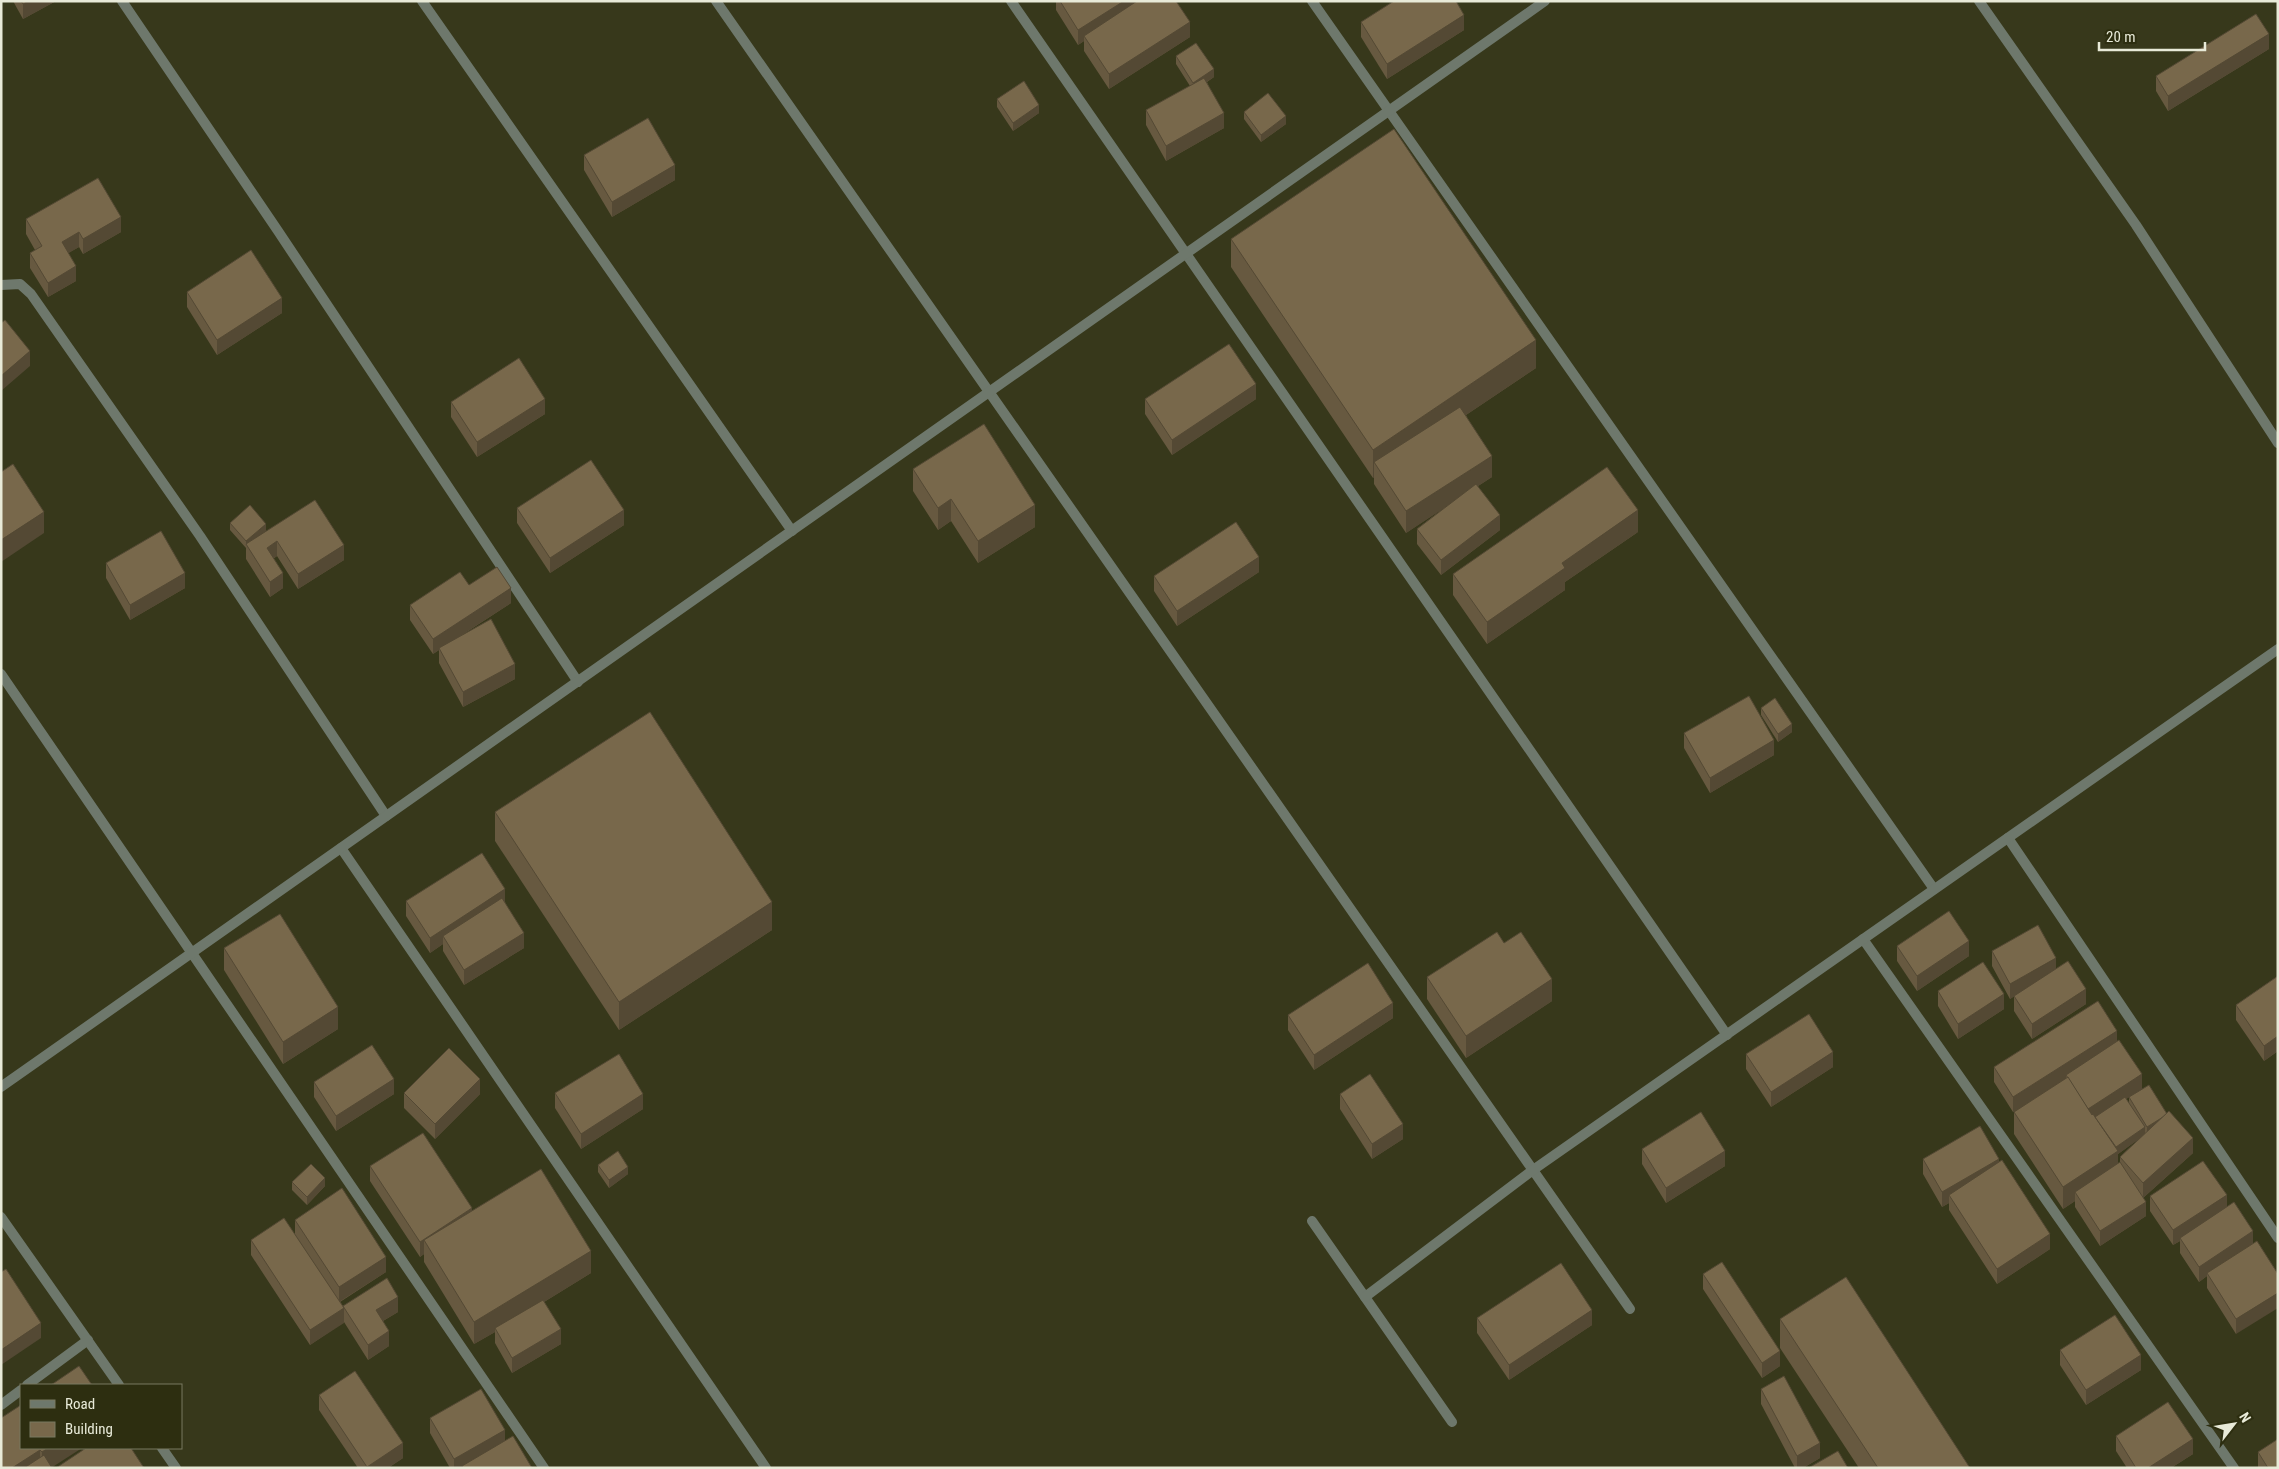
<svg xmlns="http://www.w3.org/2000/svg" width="2279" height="1469" font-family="'Roboto Condensed',sans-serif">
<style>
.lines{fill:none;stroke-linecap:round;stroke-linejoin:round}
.minor{stroke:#6e786c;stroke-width:10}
.tertiary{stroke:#6e786c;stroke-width:10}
.wall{fill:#675940;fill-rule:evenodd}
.shaded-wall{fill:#544934}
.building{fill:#78684b;stroke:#544934}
</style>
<rect width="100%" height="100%" fill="#37381b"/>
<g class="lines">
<g class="minor">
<polyline points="122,1 278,231 578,682"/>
<polyline points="422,1 792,531"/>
<polyline points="716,1 1630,1309"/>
<polyline points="1011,1 1727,1035"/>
<polyline points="1312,1 1934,889"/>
<polyline points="1,285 20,284 31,294 200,536 386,816"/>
<polyline points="1,674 544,1468"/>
<polyline points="2008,838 2278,1238"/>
<polyline points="341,848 766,1468"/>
<polyline points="1863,939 2234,1468"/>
<polyline points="1,1087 1545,1"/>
<polyline points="1,1217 119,1385"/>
<polyline points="1312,1221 1452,1422"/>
<polyline points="1365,1297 1533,1170 2278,649"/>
<polyline points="27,1385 88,1340"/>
<polyline points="1,1405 21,1390"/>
<polyline points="162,1448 176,1468"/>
</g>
<polyline class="tertiary" points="1979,1 2136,225 2278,443"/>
</g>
<g class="wall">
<polygon points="13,1 56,1 23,19"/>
<polygon points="1056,1 1176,1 1190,37 1109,89 1084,51 1084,41 1078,45 1056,10"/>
<polygon points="1361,22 1464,30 1387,79 1361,37"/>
<polygon points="2269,49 2168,111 2156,91 2156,76"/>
<polygon points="1176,56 1214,77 1207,82 1224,128 1166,161 1146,125 1146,110 1190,86 1176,64"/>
<polygon points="997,99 1039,113 1013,131 997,107"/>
<polygon points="1244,112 1286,124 1261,142 1244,119"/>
<polygon points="584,155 675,180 612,217 584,170"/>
<polygon points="26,219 121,232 83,254 79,247 68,253 76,281 48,297 30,268 30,253 35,250 26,234"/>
<polygon points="1231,239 1536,368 1466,415 1492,477 1478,486 1500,530 1441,575 1417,544 1417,529 1445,507 1406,533 1374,484 1374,477 1373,478 1231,267"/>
<polygon points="187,292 282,313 217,355 187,307"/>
<polygon points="1145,399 1256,399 1172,455 1145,414"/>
<polygon points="451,402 545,414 477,457 451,417"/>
<polygon points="913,469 1035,527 978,563 951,521 938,530 913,491"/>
<polygon points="517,508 624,525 550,573 517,523"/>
<polygon points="230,523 266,531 344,560 298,589 277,556 273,559 283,588 270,597 246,559 246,548 230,530"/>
<polygon points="1638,532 1565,582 1565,590 1487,644 1453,595 1453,574"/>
<polygon points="106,563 185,588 130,620 106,578"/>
<polygon points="1259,572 1177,626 1154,591 1154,576"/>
<polygon points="469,585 511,603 462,635 515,679 463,707 439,663 439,650 433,654 410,620 410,605"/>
<polygon points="1761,708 1792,732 1778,742 1761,715"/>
<polygon points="1684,733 1774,755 1710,793 1684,748"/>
<polygon points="495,812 772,930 619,1030 495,841"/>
<polygon points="406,901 505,902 524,948 464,985 443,951 443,944 430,953 406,916"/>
<polygon points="1504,943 1552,1001 1466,1058 1427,999 1427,977"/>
<polygon points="1897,946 1969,956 1917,991 1897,961"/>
<polygon points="224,948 338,1029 283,1064 224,970"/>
<polygon points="1992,951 2086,1004 2032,1039 2014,1011 2014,996 2010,999 1992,966"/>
<polygon points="2278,976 2278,1051 2264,1061 2236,1020 2236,1005"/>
<polygon points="1938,991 2004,1009 1958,1039 1938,1006"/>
<polygon points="1288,1015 1393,1018 1314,1070 1288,1030"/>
<path d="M2117,1042l25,47 -12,8 37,17 26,39 -50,45 3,18 -46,30 -25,-39v-6l-12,8 -49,-75v-22l30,-19 -31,19 -19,-30v-15zM2129,1097v6l-3,-4zM2140,1138l-20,19v6l-2,1v-10z"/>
<polygon points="1746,1054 1833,1067 1771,1107 1746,1069"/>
<polygon points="314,1082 394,1094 336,1131 314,1097"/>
<polygon points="404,1093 480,1094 435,1139 404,1108"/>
<polygon points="555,1093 643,1109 581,1149 555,1108"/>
<polygon points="1340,1094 1403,1139 1372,1159 1340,1109"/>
<polygon points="1642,1149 1725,1166 1666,1203 1642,1164"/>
<polygon points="1923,1159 1999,1162 2050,1249 1997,1284 1949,1210 1949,1203 1942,1207 1923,1174"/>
<polygon points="598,1165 628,1174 609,1188 598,1172"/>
<polygon points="370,1166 472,1211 591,1273 544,1302 561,1344 512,1373 495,1343 495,1332 474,1344 424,1262 424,1254 420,1257 370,1181"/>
<polygon points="292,1182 325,1186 307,1205 292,1190"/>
<polygon points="2150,1196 2227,1207 2253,1231 2236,1334 2207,1288 2207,1276 2199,1282 2180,1253 2180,1241 2173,1245 2150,1211"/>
<polygon points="295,1220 386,1272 340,1302 343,1306 398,1312 383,1321 389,1346 368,1360 344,1322 310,1345 251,1255 251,1240 295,1234"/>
<polygon points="1703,1274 1780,1366 1762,1378 1703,1289"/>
<polygon points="1477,1318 1592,1325 1509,1380 1477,1333"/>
<polygon points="1780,1319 1970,1468 1859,1468 1780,1348"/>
<polygon points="2060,1350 2141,1370 2086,1405 2060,1365"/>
<polygon points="1761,1389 1820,1458 1803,1468 1795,1468 1761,1404"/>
<polygon points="319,1395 403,1458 388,1468 358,1468 319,1410"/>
<polygon points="1,1418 82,1448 1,1468"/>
<polygon points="430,1418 505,1441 532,1468 450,1468 430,1433"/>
<polygon points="2116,1436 2193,1454 2171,1468 2127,1468 2116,1451"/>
<polygon points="2258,1452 2278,1468 2258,1468"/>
</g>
<g class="shaded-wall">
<polygon points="29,1 56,1 23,19 23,4"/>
<polygon points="1124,1 1148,1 1084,36 1084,41 1078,45 1078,30"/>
<polygon points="1464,15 1464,30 1387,79 1387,64"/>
<polygon points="1190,22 1190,37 1109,89 1109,74"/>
<polygon points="2269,34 2269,49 2168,111 2168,96"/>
<polygon points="1214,69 1214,77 1193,91 1193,83"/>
<polygon points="1039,105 1039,113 1013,131 1013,123"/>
<polygon points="1224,113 1224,128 1166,161 1166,146"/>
<polygon points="1286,116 1286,124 1261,142 1261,135"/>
<polygon points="675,165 675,180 612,217 612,202"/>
<polygon points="121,217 121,232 83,254 83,239"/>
<polygon points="79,232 79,247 62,257 62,242"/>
<polygon points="76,266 76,281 48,297 48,283"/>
<polygon points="282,298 282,313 217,355 217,340"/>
<polygon points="1536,340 1536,368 1381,472 1374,462 1374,477 1373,478 1373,450"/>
<polygon points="30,351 30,366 1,391 1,376"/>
<polygon points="1256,384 1256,399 1172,455 1172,440"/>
<polygon points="545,399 545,414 477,457 477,442"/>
<polygon points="1492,456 1492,477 1406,533 1406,511"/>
<polygon points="951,499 951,521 938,530 938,508"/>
<polygon points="1035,505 1035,527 978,563 978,541"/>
<polygon points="624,510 624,525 550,573 550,558"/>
<polygon points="1638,510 1638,532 1565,582 1565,590 1487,644 1487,622 1562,563"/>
<polygon points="44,512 44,533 1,562 1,540"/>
<polygon points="1500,515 1500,530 1441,575 1441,560"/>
<polygon points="266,524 266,532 246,544 246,548 246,541"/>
<polygon points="277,541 277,556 267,563 267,548"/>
<polygon points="344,545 344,560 298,589 298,574"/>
<polygon points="1259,557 1259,572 1177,626 1177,611"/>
<polygon points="185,573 185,588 130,620 130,605"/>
<polygon points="283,573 283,588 270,597 270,582"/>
<polygon points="511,588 511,603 440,649 439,648 439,650 433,654 433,639"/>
<polygon points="515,664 515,679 463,707 463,692"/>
<polygon points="1792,724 1792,732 1778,742 1778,734"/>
<polygon points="1774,740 1774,755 1710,793 1710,778"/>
<polygon points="505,889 505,904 443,936 443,944 430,953 430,938"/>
<polygon points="772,902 772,930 619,1030 619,1002"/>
<polygon points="524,933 524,948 464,985 464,970"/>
<polygon points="1969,941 1969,956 1917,991 1917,976"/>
<polygon points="2056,958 2056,973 2010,999 2010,984"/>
<polygon points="1552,979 1552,1001 1466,1058 1466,1036"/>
<polygon points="2086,989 2086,1004 2032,1039 2032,1024"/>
<polygon points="2004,994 2004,1009 1958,1039 1958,1024"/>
<polygon points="1393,1003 1393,1018 1314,1070 1314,1055"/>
<polygon points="338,1007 338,1029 283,1064 283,1042"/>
<polygon points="2117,1031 2117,1046 2066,1075 2066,1079 2013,1112 2013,1097"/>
<polygon points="2278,1036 2278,1051 2264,1061 2264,1046"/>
<polygon points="1833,1052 1833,1067 1771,1107 1771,1092"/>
<polygon points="2142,1074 2142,1089 2095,1119 2088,1109"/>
<polygon points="394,1079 394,1094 336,1131 336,1116"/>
<polygon points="480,1079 480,1094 435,1139 435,1124"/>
<polygon points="643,1094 643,1109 581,1149 581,1134"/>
<polygon points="2167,1114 2147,1134 2147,1127"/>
<polygon points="1403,1124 1403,1139 1372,1159 1372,1144"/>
<polygon points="2145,1127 2145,1135 2118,1154 2118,1173 2075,1192 2075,1201 2063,1209 2063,1187 2116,1147"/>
<polygon points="2193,1138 2193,1153 2143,1198 2143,1183"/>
<polygon points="1725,1151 1725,1166 1666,1203 1666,1188"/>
<polygon points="1999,1159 1999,1174 1949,1195 1949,1203 1942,1207 1942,1192"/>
<polygon points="628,1167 628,1174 609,1188 609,1180"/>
<polygon points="325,1178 325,1186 307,1205 307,1197"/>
<polygon points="2227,1195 2227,1210 2180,1238 2180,1241 2173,1245 2173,1230"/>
<polygon points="2146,1202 2146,1216 2100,1246 2100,1231"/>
<polygon points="472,1208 472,1223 424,1240 424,1254 420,1257 420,1242"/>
<polygon points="2253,1231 2253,1246 2207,1273 2207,1276 2199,1282 2199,1267"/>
<polygon points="2050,1234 2050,1249 1997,1284 1997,1269"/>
<polygon points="591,1251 591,1273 497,1331 495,1328 495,1332 474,1344 474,1322"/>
<polygon points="386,1257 386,1272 339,1302 339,1287"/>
<polygon points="2278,1293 2278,1308 2236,1334 2236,1319"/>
<polygon points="398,1297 398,1312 376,1325 376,1310"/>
<polygon points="344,1308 344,1323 310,1345 310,1330"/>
<polygon points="1592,1310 1592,1325 1509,1380 1509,1365"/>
<polygon points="41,1323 41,1338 1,1365 1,1350"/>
<polygon points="561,1329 561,1344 512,1373 512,1358"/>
<polygon points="389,1331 389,1346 368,1360 368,1345"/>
<polygon points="1780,1351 1780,1366 1762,1378 1762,1363"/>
<polygon points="2141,1355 2141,1370 2086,1405 2086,1390"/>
<polygon points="505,1430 505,1445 462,1466 462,1468 454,1468 454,1459"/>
<polygon points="2193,1439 2193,1454 2171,1468 2148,1468"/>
<polygon points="403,1443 403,1458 388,1468 367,1468 367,1467"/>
<polygon points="1820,1443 1820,1458 1803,1468 1797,1468 1797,1456"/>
<polygon points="48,1448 82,1448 51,1468 42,1468 42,1452"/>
<polygon points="40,1450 40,1468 12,1468"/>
</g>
<g class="building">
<polygon points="21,1 29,1 23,4"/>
<polygon points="1060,1 1124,1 1078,30"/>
<polygon points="1137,1 1176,1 1190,22 1109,74 1084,36"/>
<polygon points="1394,1 1456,1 1464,15 1387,64 1361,22"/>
<polygon points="2256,14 2269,34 2168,96 2156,76"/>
<polygon points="1196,43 1214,69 1193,83 1176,56"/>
<polygon points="1204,78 1224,113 1166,146 1146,110"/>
<polygon points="1024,81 1039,105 1013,123 997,99"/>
<polygon points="1268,93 1286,116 1261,135 1244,112"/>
<polygon points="648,118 675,165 612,202 584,155"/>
<polygon points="1394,129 1536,340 1373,450 1231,239"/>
<polygon points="98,178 121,217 83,239 79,232 62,242 76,266 48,283 30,253 42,246 26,219"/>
<polygon points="251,250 282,298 217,340 187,292"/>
<polygon points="5,320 30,351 1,376 1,323"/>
<polygon points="1229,344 1256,384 1172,440 1145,399"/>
<polygon points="519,358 545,399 477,442 451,402"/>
<polygon points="1460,407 1492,456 1406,511 1374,462"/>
<polygon points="984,424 1035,505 978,541 951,499 938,508 913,469"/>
<polygon points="591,460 624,510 550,558 517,508"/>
<polygon points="13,464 44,512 1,540 1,472"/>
<polygon points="1607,467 1638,510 1562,563 1565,568 1487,622 1453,574"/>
<polygon points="1476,484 1500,515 1441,560 1417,529"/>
<polygon points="315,500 344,545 298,574 277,541 267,548 283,573 270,582 246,544"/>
<polygon points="250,505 266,524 246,541 230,523"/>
<polygon points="1236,522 1259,557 1177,611 1154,576"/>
<polygon points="161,531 185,573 130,605 106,563"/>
<polygon points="497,567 511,588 433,639 410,605 460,572 469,585"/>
<polygon points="491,619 515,664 463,692 439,648"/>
<polygon points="1749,696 1774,740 1710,778 1684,733"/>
<polygon points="1775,698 1792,724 1778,734 1761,708"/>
<polygon points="650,712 772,902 619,1002 495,812"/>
<polygon points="482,853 505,889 430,938 406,901"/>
<polygon points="502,898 524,933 464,970 443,936"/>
<polygon points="1949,911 1969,941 1917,976 1897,946"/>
<polygon points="280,914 338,1007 283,1042 224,948"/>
<polygon points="2038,925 2056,958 2010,984 1992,951"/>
<polygon points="1497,932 1504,943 1521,932 1552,979 1466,1036 1427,977"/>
<polygon points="2068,961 2086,989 2032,1024 2014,996"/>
<polygon points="1983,962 2004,994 1958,1024 1938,991"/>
<polygon points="1368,963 1393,1003 1314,1055 1288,1015"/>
<polygon points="2278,976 2278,1036 2264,1046 2236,1005"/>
<polygon points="2098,1001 2117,1031 2013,1097 1994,1067"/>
<polygon points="1809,1014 1833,1052 1771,1092 1746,1054"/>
<polygon points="2119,1040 2142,1074 2088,1109 2066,1075"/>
<polygon points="372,1045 394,1079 336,1116 314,1082"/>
<polygon points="449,1048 480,1079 435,1124 404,1093"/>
<polygon points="619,1054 643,1094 581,1134 555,1093"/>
<polygon points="1370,1074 1403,1124 1372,1144 1340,1094"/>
<polygon points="2068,1077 2092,1115 2093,1114 2118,1151 2063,1187 2014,1112"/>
<polygon points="2149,1085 2167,1114 2163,1117 2147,1127 2129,1097"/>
<polygon points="2125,1097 2145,1127 2116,1147 2095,1117"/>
<polygon points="2169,1111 2193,1138 2143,1183 2120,1157"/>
<polygon points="1701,1112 1725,1151 1666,1188 1642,1149"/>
<polygon points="1980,1126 1999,1159 1942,1192 1923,1159"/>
<polygon points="423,1133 472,1208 420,1242 370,1166"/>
<polygon points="618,1151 628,1167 609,1180 598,1165"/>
<polygon points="2002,1160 2050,1234 1997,1269 1949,1195"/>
<polygon points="2203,1161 2227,1195 2173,1230 2150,1196"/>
<polygon points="2120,1162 2146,1202 2100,1231 2075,1192"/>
<polygon points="311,1164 325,1178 307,1197 292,1182"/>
<polygon points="541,1169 591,1251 474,1322 424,1240"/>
<polygon points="342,1188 386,1257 339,1287 295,1220"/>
<polygon points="2234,1202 2253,1231 2199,1267 2180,1238"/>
<polygon points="284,1218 344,1308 310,1330 251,1240"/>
<polygon points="2257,1241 2278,1274 2278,1293 2236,1319 2207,1273"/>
<polygon points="1722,1262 1780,1351 1762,1363 1703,1274"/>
<polygon points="1561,1263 1592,1310 1509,1365 1477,1318"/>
<polygon points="6,1269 41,1323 1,1350 1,1272"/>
<polygon points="1846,1277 1970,1468 1878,1468 1780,1319"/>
<polygon points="387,1278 398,1297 376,1310 389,1331 368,1345 343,1306"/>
<polygon points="543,1300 561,1329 512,1358 495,1328"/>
<polygon points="2115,1315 2141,1355 2086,1390 2060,1350"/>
<polygon points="79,1366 92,1385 51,1385"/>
<polygon points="355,1371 403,1443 367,1467 319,1395"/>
<polygon points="1784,1376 1820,1443 1797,1456 1761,1389"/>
<polygon points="481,1389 505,1430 454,1459 430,1418"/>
<polygon points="2168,1402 2193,1439 2148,1468 2136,1468 2116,1436"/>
<polygon points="21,1405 21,1448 48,1448 42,1452 40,1450 12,1468 1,1468 1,1418"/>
<polygon points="513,1436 532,1468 463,1468 462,1466"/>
<polygon points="2278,1439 2278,1468 2268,1468 2258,1452"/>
<polygon points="86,1448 131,1448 144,1468 56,1468"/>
<polygon points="1838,1451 1848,1468 1810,1468 1810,1467"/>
<polygon points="44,1455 52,1468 24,1468"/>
</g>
<rect width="2279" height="1469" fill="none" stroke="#e8ead8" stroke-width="5"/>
<rect x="20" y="1384" width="162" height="65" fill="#2d2e10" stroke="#787960"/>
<rect x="30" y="1400" width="25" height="8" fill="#6e786c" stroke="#787960"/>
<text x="65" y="1409" font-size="15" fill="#e8ead8">Road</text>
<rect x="30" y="1422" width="25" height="15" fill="#78684b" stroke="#787960"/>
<text x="65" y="1434" font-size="15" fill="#e8ead8">Building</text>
<g transform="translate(2234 1424) rotate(59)" stroke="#2d2e10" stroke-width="4" paint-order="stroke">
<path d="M0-4L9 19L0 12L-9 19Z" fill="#e8ead8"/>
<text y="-8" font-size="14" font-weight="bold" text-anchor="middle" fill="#e8ead8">N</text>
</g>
<path d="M2099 42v8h106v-8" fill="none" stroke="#e8ead8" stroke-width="2.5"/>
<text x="2106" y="42" font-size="15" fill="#e8ead8" stroke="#2d2e10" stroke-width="4" paint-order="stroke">20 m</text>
</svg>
